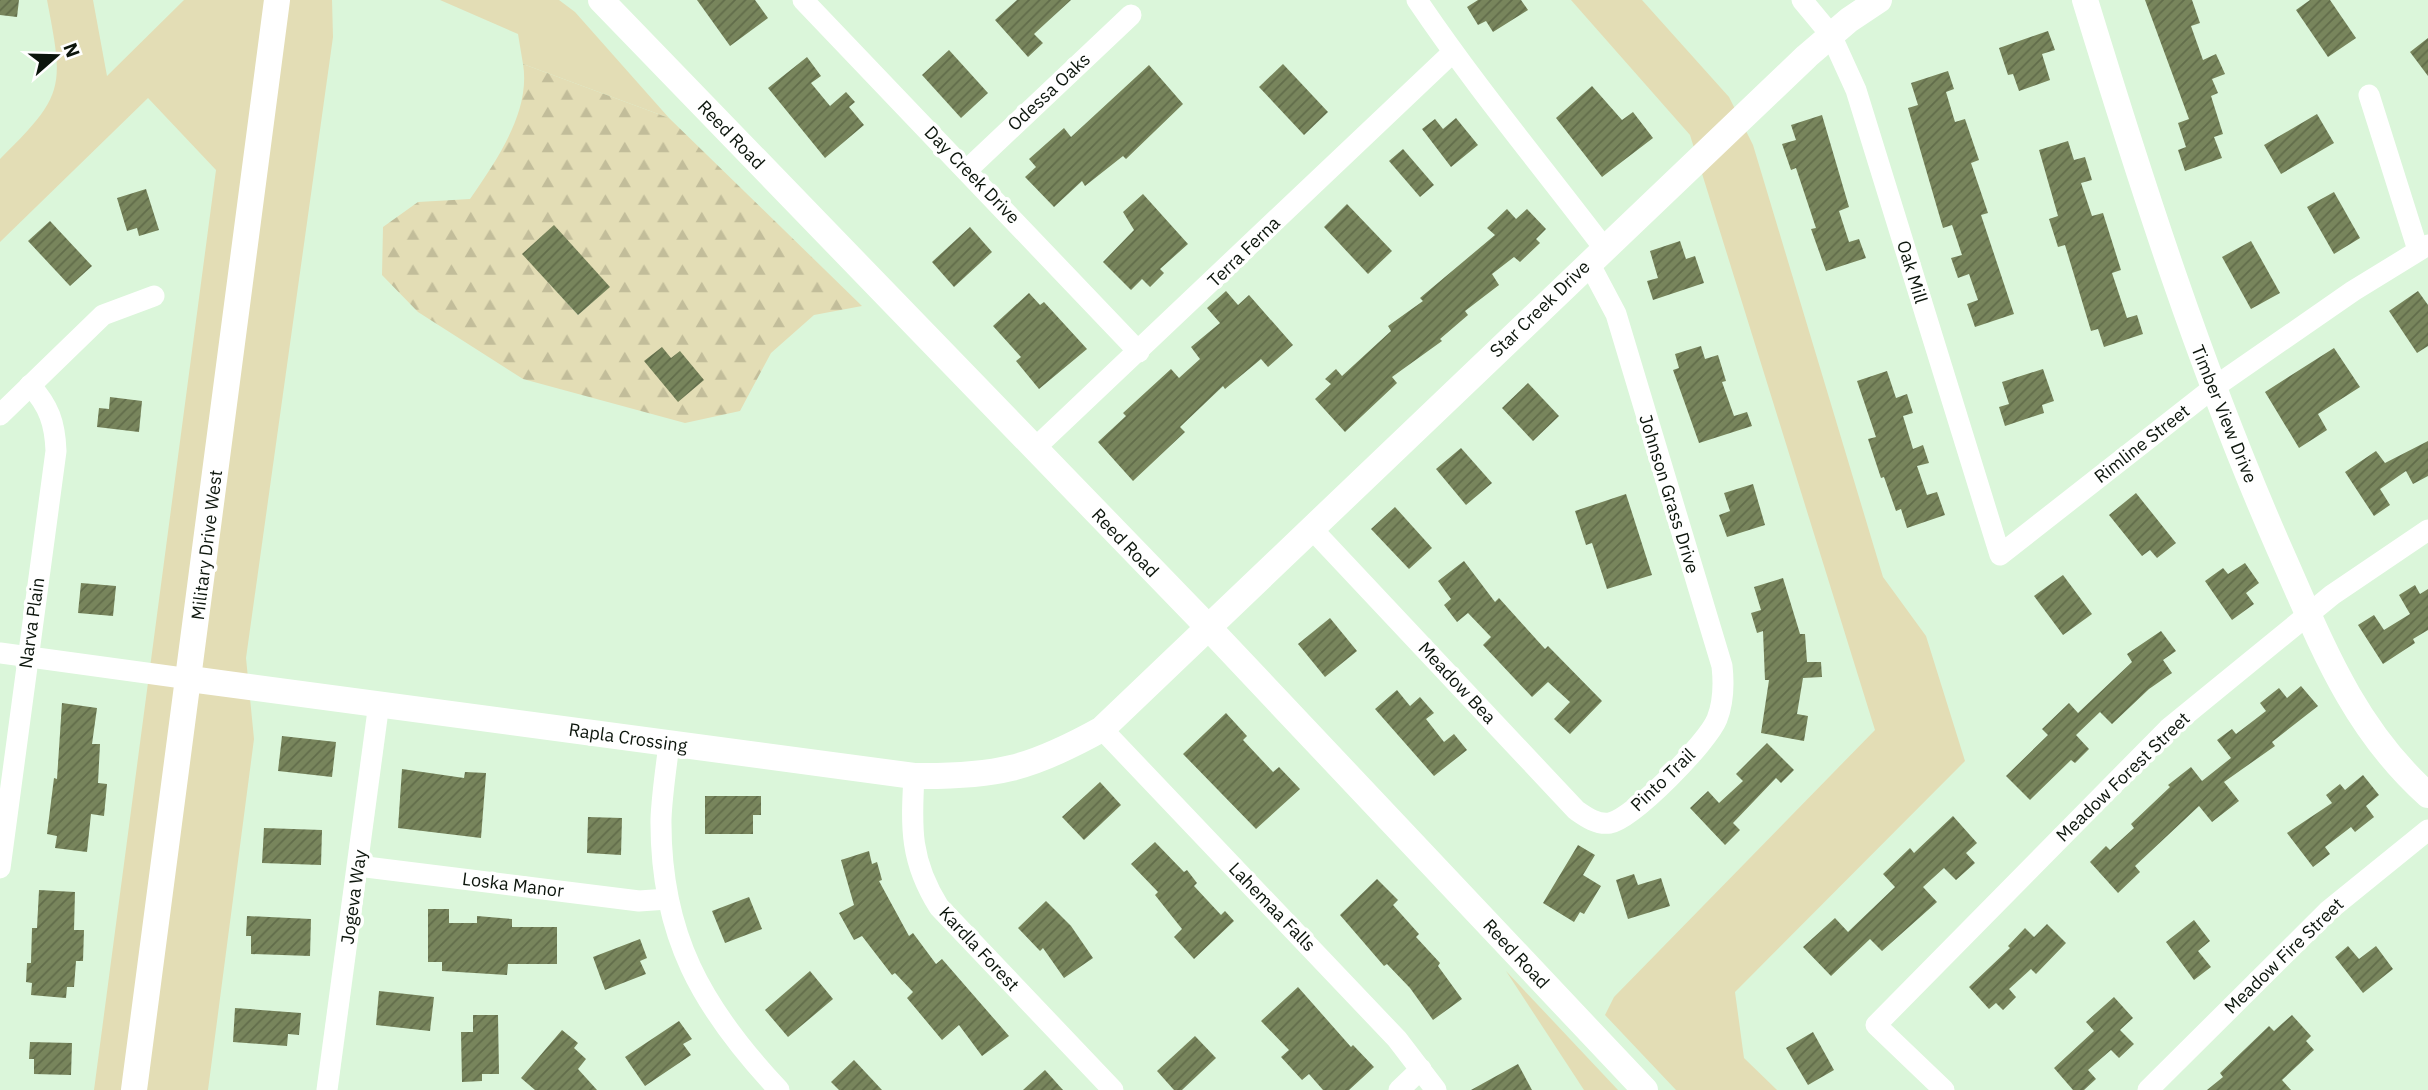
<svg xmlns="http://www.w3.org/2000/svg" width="2428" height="1090" font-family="'IBM Plex Sans',sans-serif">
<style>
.green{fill:#e3ddb5}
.forest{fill:url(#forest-firs);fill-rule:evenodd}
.building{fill:url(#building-hatch)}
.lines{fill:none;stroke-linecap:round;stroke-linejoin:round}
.minor{stroke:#fff;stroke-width:21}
.tertiary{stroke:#fff;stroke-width:26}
.labels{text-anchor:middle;stroke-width:7;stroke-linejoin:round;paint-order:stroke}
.street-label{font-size:18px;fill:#0c150c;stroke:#fff}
</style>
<defs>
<pattern id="forest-firs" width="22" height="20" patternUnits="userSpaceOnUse" patternTransform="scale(1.75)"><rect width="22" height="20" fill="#e3ddb5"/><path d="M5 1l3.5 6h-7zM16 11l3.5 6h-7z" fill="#c2bd9a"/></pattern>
<pattern id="building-hatch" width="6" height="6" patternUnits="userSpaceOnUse" patternTransform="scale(1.75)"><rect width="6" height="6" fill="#78855c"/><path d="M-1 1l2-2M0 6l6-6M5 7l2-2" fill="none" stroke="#616c4a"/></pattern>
</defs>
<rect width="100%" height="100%" fill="#dbf6da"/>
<g class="green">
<path d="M47,0h46l14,76 77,-76h148l1,37 -87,621 8,81 -46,351h-114l122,-920 -68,-72 -148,144v-83c65,-64 64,-71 47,-159z"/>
<polygon points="440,0 559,0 575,12 669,118 523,64 518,34"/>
<polygon points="1571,0 1642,0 1729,97 1753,145 1883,577 1926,636 1965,761 1735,992 1744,1058 1777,1090 1676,1090 1605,1015 1614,997 1875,730 1690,135"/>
<polygon points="1506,971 1618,1090 1584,1090"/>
</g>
<path class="forest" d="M523,64l146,54 193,188 -48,9 -43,38 -31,58 -55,12 -162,-44 -105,-67 -36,-37 1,-48 35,-25 52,-3c26,-38 61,-87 53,-135zM523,254l86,33 -31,28z"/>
<g class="building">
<polygon points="0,0 19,0 17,17 0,15"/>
<polygon points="697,0 755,0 768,18 730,46"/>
<polygon points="1017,0 1071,0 1034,34 1043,43 1028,57 995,20"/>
<polygon points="1478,0 1521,0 1528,10 1493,32 1486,21 1478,25 1467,7"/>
<polygon points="2145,0 2192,0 2200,23 2191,26 2203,60 2216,54 2225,74 2212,79 2218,93 2211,96 2223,134 2214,137 2222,158 2185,171 2178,150 2186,147 2178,123 2189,119"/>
<polygon points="2310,0 2330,0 2356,38 2328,57 2296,10"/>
<polygon points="2048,31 2055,50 2042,54 2050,80 2019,91 2013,74 2008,75 1999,48"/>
<polygon points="2428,38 2428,76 2410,52"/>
<polygon points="949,50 988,93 961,118 922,75"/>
<polygon points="807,57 821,76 811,83 830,106 846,92 855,102 849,107 864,125 825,158 768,88"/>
<polygon points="1283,64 1328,112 1304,135 1259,87"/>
<polygon points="1149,65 1183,104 1126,159 1123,156 1085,186 1082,181 1054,207 1025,177 1036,167 1029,159 1064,128 1071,137"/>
<polygon points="1948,71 1954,89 1946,92 1955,122 1965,119 1979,160 1971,163 1988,213 1981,215 2014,314 1975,327 1967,304 1978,300 1969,274 1958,278 1951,258 1962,255 1952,225 1943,228 1908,108 1918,105 1911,83"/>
<polygon points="1592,86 1622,120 1633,112 1653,138 1602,177 1556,118"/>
<polygon points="2317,114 2334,143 2281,174 2264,145"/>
<polygon points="1822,115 1849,207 1839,211 1849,242 1859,239 1866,258 1826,271 1811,229 1816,228 1796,168 1791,170 1782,144 1796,140 1791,125"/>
<polygon points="1456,118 1478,145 1451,167 1422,129 1435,119 1443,129"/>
<polygon points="2068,141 2074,160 2085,157 2092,180 2081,183 2092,216 2103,213 2121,270 2112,273 2127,318 2137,315 2143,334 2104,347 2098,329 2091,331 2065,245 2058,247 2049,219 2058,216 2039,150"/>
<polygon points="1403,149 1434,185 1420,197 1389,161"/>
<polygon points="146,189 159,230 139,236 137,228 127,231 117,198"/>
<polygon points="2334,192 2360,238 2334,254 2307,207"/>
<polygon points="1143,194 1188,244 1160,269 1164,273 1150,287 1142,279 1131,290 1103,262 1134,230 1123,212"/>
<polygon points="1347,204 1392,251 1368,274 1324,227"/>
<polygon points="1507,209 1516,219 1527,209 1546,229 1536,239 1540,243 1520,262 1514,257 1492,274 1499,285 1465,311 1468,315 1440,339 1442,341 1392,377 1397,383 1345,432 1315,399 1331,384 1325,379 1336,369 1342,376 1391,331 1388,326 1423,301 1420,298 1495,235 1487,228"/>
<polygon points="50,221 92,266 70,286 28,241"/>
<polygon points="554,225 610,287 578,315 522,254"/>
<polygon points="970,227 992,252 954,287 932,262"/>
<polygon points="1680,241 1686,259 1695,256 1704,283 1653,300 1647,281 1658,278 1650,251"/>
<polygon points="2251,241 2280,293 2251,309 2222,257"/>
<polygon points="1226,291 1238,305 1249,295 1293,345 1268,367 1261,359 1225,389 1223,386 1180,427 1185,432 1133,481 1098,442 1126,416 1123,413 1171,369 1179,378 1200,359 1191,347 1220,323 1207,308"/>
<polygon points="2418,291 2428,305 2428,346 2417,353 2389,311"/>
<polygon points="1029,293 1040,305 1044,302 1087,349 1039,389 1016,361 1021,357 993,326"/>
<polygon points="1701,346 1705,359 1718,355 1726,381 1722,382 1734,416 1747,412 1752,426 1699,443 1673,370 1679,368 1675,354"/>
<polygon points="662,347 671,358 680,351 704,380 678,402 644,361"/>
<polygon points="2334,348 2360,387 2318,414 2327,430 2299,448 2265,392"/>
<polygon points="2043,369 2054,401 2042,405 2044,413 2005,426 1999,407 2009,404 2002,382"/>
<polygon points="1887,371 1896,398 1907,394 1913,413 1903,416 1913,449 1923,445 1929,463 1917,466 1927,495 1937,492 1945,515 1907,528 1901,509 1896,511 1884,477 1881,478 1868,439 1876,437 1857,381"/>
<polygon points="1528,383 1559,416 1533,441 1502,408"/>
<polygon points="110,397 142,401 139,432 97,427 99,408 109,409"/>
<polygon points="2428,441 2428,476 2413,484 2406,471 2380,489 2390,505 2374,516 2345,472 2376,451 2385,463"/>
<polygon points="1461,448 1492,483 1466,505 1436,469"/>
<polygon points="1753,484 1765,525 1727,537 1719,515 1730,511 1724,493"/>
<polygon points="2136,493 2176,543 2157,558 2150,550 2142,556 2109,515"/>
<polygon points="1626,494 1652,575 1607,589 1592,543 1586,545 1575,511"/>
<polygon points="1395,507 1432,548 1409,569 1371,529"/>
<polygon points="1464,561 1495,602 1499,598 1545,649 1548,646 1602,701 1570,734 1554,719 1570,702 1548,682 1532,697 1483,645 1491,637 1468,613 1457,622 1444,605 1451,599 1438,581"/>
<polygon points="2245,563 2259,583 2246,593 2254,604 2232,620 2205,581 2223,568 2228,574"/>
<polygon points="2063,575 2092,614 2063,635 2034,596"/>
<polygon points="1783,578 1800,634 1805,634 1807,662 1821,662 1822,677 1803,678 1797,714 1808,716 1804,741 1761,733 1769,680 1765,680 1763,631 1757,633 1751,613 1761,610 1754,587"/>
<polygon points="81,583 116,586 113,616 78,613"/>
<polygon points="2415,585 2420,594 2428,589 2428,630 2413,639 2415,643 2383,664 2358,625 2374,615 2384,630 2410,614 2399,595"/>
<polygon points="1330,618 1357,651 1325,677 1298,644"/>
<polygon points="2161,631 2176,651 2163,660 2172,673 2149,689 2112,724 2100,712 2076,735 2089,749 2075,763 2071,760 2030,800 2006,776 2048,735 2042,729 2069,703 2078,713 2132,662 2127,654"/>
<polygon points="2301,686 2318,706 2272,742 2275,746 2224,782 2239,801 2212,822 2199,806 2135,866 2140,872 2118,893 2090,862 2106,846 2110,850 2134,828 2131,824 2170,787 2168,785 2191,767 2202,781 2231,758 2217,740 2232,729 2236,734 2266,711 2260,703 2279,688 2287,698"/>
<polygon points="1397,690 1410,706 1420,697 1434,713 1426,719 1444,742 1454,734 1467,750 1434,776 1375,709"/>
<polygon points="62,703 97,708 92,744 100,744 98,783 107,784 104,816 91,814 87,852 55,848 57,836 47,834 54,778 57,779"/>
<polygon points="1226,713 1247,736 1243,740 1273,772 1279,767 1300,789 1256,829 1183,754"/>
<polygon points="282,736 336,742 332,777 278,771"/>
<polygon points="1767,743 1794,770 1781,783 1776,778 1733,823 1740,830 1725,845 1690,808 1708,791 1719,803 1743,781 1736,774"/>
<polygon points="402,769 464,778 465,772 486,773 481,838 398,828"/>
<polygon points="2363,775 2379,795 2366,806 2374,817 2355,832 2351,827 2325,847 2330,854 2313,867 2287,833 2332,803 2326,795 2340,784 2345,790"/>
<polygon points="1100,782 1121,805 1084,840 1062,817"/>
<polygon points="705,796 761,796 761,815 753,815 753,834 705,834"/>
<polygon points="1953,816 1977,843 1966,853 1975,863 1956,880 1944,868 1923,887 1937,902 1882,951 1870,939 1831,976 1803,947 1835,918 1848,932 1895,887 1883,874 1910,848 1914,853"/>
<polygon points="588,817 622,818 621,855 587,853"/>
<polygon points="264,828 322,830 321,865 262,863"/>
<polygon points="1155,842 1184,872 1187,870 1197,883 1194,886 1221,915 1225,911 1234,921 1194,959 1174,937 1182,929 1155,895 1158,892 1131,864"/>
<polygon points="1578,845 1595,855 1583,875 1601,886 1584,914 1580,912 1574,922 1543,903"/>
<polygon points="869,851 872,864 877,862 882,880 879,881 909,936 913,933 936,964 942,959 1009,1036 982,1056 959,1025 942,1040 907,998 913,992 895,973 892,975 862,936 854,940 839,913 854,905 841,860"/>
<polygon points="1634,874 1638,885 1661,878 1670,906 1628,919 1616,880"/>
<polygon points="1377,879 1398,900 1393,905 1419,934 1416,937 1440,963 1438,966 1462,999 1433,1020 1410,988 1387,964 1384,966 1340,915"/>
<polygon points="39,890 75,892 74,930 84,930 83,961 76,961 74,987 67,987 66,998 31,995 32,983 26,982 27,963 31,963 32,928 37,928"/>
<polygon points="749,897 762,929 725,943 712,911"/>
<polygon points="1046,901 1071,926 1093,958 1064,978 1043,948 1040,951 1018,928"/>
<polygon points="428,909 449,909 449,923 477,923 477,916 512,919 512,927 557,927 557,964 508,964 507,975 442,971 442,962 428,962"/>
<polygon points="247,916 311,919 310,956 251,954 251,936 246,936"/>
<polygon points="2194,920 2210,941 2198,951 2211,967 2194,980 2166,942"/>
<polygon points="2047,924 2066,943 2036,974 2031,969 2009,989 2016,997 2003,1010 1996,1003 1989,1009 1969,987 2010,948 2008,946 2025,928 2034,937"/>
<polygon points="640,939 647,958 640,961 646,974 605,990 593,957"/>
<polygon points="2348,946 2359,959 2376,946 2393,969 2363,993 2335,957"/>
<polygon points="810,971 833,999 788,1037 765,1010"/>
<polygon points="1298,987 1351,1047 1353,1045 1374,1067 1349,1090 1323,1090 1309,1074 1302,1080 1281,1057 1289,1050 1261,1021"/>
<polygon points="379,991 434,997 430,1031 376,1025"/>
<polygon points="2114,997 2133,1018 2120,1030 2134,1044 2119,1058 2111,1050 2088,1070 2096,1079 2084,1090 2073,1090 2054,1068 2094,1031 2086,1022"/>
<polygon points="235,1008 301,1013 299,1035 288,1034 287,1046 233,1042"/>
<polygon points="473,1015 498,1015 499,1074 482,1074 482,1081 462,1082 461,1032 473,1032"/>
<polygon points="2292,1015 2311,1036 2306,1041 2314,1050 2282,1080 2291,1090 2207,1090 2223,1077 2220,1073 2269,1026 2274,1031"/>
<polygon points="679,1021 692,1039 683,1044 691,1055 645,1086 625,1057"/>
<polygon points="562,1030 578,1043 574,1048 586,1059 578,1069 597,1090 535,1090 521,1078"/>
<polygon points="1813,1032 1834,1070 1808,1085 1786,1048"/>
<polygon points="1195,1036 1216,1058 1182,1090 1174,1090 1157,1071"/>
<polygon points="30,1042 72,1043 71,1075 34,1074 34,1059 29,1059"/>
<polygon points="854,1060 882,1090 839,1090 831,1082"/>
<polygon points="1518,1064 1532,1090 1471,1090"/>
<polygon points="1045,1070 1063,1090 1023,1090"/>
</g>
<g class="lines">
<g class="minor">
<polyline points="803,0 1139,352"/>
<path d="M1417,0c58,86 124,165 187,248"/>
<polyline points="1802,0 1831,35 1856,90 2000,555 2213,388 2353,291 2428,245"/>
<polyline points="2369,95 2418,250"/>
<polyline points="967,170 1131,15"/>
<polyline points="0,415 103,315 154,296"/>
<polyline points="1034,449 1452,53"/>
<path d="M1312,529l264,281c10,7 21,15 34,13 24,-5 98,-81 107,-104 7,-18 7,-35 5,-53l-106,-352 -27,-51"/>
<polyline points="0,653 190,679"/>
<polyline points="1102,729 1397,1039 1436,1090"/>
<path d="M669,744c-3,25 -7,50 -8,75 -1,116 41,189 118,271"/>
<path d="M914,776c-3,52 -4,85 25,131l174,183"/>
<polyline points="358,866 639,901 668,899"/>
<path d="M0,868l56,-417c-1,-28 -7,-45 -26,-66"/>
<polyline points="327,1090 379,703"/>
<polyline points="1399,1090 1421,1069"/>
<polyline points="1944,1090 1876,1025 2168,729 2332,595 2428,530"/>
<polyline points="2148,1090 2328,911 2428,830"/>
</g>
<g class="tertiary">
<polyline points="601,0 1208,627 1645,1090"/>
<path d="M2085,0c57,186 116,370 194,548 41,92 72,178 149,247"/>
<path d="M190,679l724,97c82,1 116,-7 188,-47l705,-673 42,-36 30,-20"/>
<polyline points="134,1090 277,0"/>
</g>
</g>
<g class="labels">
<g class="street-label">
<text transform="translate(1049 92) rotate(-43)" y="6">Odessa Oaks</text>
<text transform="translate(731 135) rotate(46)" y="6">Reed Road</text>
<text transform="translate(972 175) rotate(46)" y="6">Day Creek Drive</text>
<text transform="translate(1244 252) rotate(-44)" y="6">Terra Ferna</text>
<text transform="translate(1912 272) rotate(73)" y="6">Oak Mill</text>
<text transform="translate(1540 309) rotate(-44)" y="6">Star Creek Drive</text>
<text transform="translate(2224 414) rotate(68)" y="6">Timber View Drive</text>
<text transform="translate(2142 444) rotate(-38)" y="6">Rimline Street</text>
<text transform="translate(1669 494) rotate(73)" y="6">Johnson Grass Drive</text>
<text transform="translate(1125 543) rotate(46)" y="6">Reed Road</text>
<text transform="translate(207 545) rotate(-83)" y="6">Military Drive West</text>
<text transform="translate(32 623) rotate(-82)" y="6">Narva Plain</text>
<text transform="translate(1457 683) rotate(47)" y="6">Meadow Bea</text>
<text transform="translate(628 738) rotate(8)" y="6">Rapla Crossing</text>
<text transform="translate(2123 777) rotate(-44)" y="6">Meadow Forest Street</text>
<text transform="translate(1663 780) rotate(-44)" y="6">Pinto Trail</text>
<text transform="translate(513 885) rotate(7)" y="6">Loska Manor</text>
<text transform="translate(354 897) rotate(-82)" y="6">Jogeva Way</text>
<text transform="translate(1272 907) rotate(46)" y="6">Lahemaa Falls</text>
<text transform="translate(979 949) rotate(47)" y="6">Kardla Forest</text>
<text transform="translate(1516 954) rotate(47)" y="6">Reed Road</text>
<text transform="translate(2284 956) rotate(-44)" y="6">Meadow Fire Street</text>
</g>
</g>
<g transform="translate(56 56) rotate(70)" stroke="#ffffff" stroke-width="5" paint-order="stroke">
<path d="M0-5L12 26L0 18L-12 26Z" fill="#0c150c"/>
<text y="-10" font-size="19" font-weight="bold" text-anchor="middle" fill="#0c150c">N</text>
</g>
</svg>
